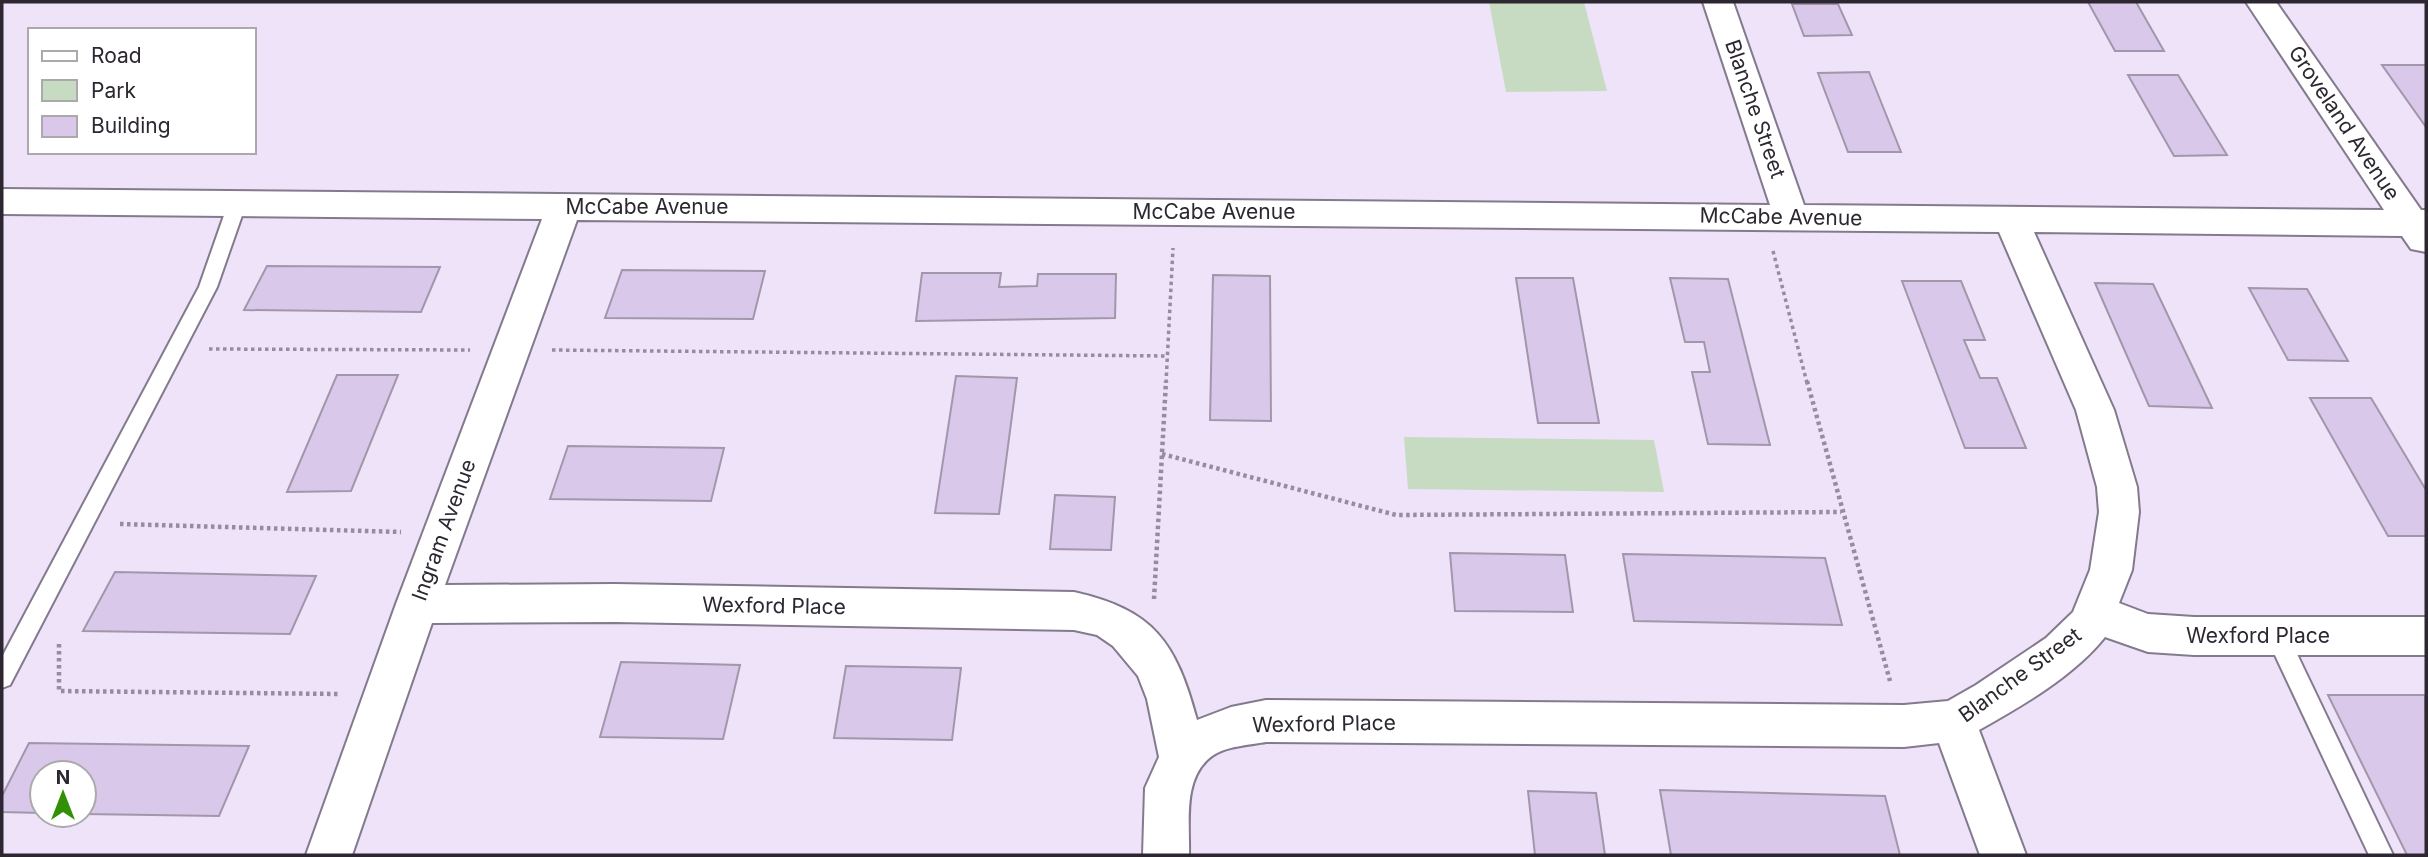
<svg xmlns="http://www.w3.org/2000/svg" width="2428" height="857" font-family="Inter,sans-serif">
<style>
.green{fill:#c6dbc1}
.building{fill:#dac8eb;stroke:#a197ab;stroke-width:2}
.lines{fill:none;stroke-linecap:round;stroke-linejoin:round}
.lane-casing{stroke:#847a8d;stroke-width:4}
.street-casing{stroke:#847a8d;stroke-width:4}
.path-far1{stroke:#958d9d;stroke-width:3.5;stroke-dasharray:3.5 3.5;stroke-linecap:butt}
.path{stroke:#958d9d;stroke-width:4.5;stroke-dasharray:3.5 3.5;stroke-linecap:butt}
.lane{fill:#fff;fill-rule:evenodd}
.street{fill:#fff;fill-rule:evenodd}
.labels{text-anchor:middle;stroke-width:6;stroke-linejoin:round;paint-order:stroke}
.street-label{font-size:21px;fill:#2c2730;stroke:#fff}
</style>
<rect width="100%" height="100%" fill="#eee3f9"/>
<g class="green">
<polygon points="1489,2 1584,2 1607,91 1506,92"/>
<polygon points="1404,437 1654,440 1664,492 1408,489"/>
</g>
<g class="building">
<polygon points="2088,2 2136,2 2164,51 2115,51"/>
<polygon points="1792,4 1838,4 1852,35 1804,36"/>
<polygon points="2382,65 2426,65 2426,127"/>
<polygon points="1869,72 1901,152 1848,152 1818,73"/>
<polygon points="2128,75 2178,75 2227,155 2174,156"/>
<polygon points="267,266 440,267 421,312 244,310"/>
<polygon points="622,270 765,271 753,319 605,318"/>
<polygon points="922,273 1001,273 999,287 1037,286 1038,274 1116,274 1115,318 916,321"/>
<polygon points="1213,275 1270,276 1271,421 1210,420"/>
<polygon points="1516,278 1573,278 1599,423 1538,423"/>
<polygon points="1670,278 1728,279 1770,445 1708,444 1692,372 1710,372 1704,342 1685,342"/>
<polygon points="1902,281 1961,281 1985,340 1964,340 1980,378 1997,378 2026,448 1965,448"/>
<polygon points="2095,283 2153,284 2212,408 2149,406"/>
<polygon points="2249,288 2307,289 2348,361 2288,360"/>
<polygon points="337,375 398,375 351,491 287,492"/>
<polygon points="956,376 1017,378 999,514 935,513"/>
<polygon points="2310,398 2371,398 2426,490 2426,536 2388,536"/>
<polygon points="568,446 724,448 711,501 550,499"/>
<polygon points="1055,495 1115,497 1111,550 1050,549"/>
<polygon points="1450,553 1565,555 1573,612 1455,611"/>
<polygon points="1623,554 1825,558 1842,625 1634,621"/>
<polygon points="115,572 316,576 290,634 83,631"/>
<polygon points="621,662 740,665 723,739 600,737"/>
<polygon points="846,666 961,668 952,740 834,738"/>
<polygon points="2328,695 2425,695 2426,855 2407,855"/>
<polygon points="29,743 249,746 219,816 84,814 84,773 42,773 42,813 2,812 2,796"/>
<polygon points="1660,790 1885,796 1900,855 1671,855"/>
<polygon points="1528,791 1596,793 1605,855 1535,855"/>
</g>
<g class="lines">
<defs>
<g id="lane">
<polygon points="237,198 246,204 217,287 10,685 2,688 2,657 199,287 228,204"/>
<polygon points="2277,626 2285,629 2393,855 2369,855 2266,636 2269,629"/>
</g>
<path id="street" d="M1703,2h30l71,203 580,5 -138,-208h30l145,208h5v42l-15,-3 -9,-13 -368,-4 80,178 23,77 2,25 -7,58 -13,33 29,11 46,3h232v38h-232l-46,-3 -43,-15c-31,39 -83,69 -126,93l47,125h-46l-41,-112 -35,4 -638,-5c-16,3 -40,4 -54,14 -30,22 -22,67 -23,99h-46l2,-67 14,-31 -12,-58 -9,-23 -25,-30 -16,-11 -23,-5 -459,-8 -183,1 -80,232h-46l90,-251 146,-385 -540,-5v-25l1768,16zM577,220l1422,12 77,178 21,77 2,25 -9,58 -17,42 -27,26 -70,47 -28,16 -44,4 -638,-5 -35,7 -34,13c-21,-78 -43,-110 -123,-128l-459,-8 -170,1z"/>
</defs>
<use href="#lane" class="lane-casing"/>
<use href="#street" class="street-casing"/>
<g class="path-far1">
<polyline points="1773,251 1807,383"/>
<polyline points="209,349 470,350"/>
<polyline points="552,350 1167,356"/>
<polyline points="1166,383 1173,248"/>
</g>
<g class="path">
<polyline points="1807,381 1890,681"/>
<polyline points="1162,454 1396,515 1841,512"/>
<polyline points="120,524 401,532"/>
<polyline points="1154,599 1166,381"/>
<polyline points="59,644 59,691 339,694"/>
</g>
<use href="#lane" class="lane"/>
<use href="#street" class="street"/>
</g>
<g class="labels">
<g class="street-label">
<text transform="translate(1755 109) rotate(71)" y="7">Blanche Street</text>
<text transform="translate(2344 123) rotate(56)" y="7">Groveland Avenue</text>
<text x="647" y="214">McCabe Avenue</text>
<text x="1214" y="219">McCabe Avenue</text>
<text transform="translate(1781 217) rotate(1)" y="7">McCabe Avenue</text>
<text transform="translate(444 530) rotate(-70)" y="7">Ingram Avenue</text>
<text transform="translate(774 606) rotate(1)" y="7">Wexford Place</text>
<text x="2258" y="643">Wexford Place</text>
<text transform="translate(2020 675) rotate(-36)" y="7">Blanche Street</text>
<text transform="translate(1324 724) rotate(-1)" y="7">Wexford Place</text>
</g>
</g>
<rect width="2428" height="857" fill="none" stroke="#2c2730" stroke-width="7"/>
<rect x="28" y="28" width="228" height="126" fill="#ffffff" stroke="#aba9ac" stroke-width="2"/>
<rect x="42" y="51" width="35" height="10" fill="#ffffff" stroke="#aba9ac" stroke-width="2"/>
<text x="91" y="63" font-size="21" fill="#2c2730">Road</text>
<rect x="42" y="80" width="35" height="21" fill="#c6dbc1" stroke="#aba9ac" stroke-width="2"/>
<text x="91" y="98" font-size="21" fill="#2c2730">Park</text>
<rect x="42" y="116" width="35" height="21" fill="#dac8eb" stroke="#aba9ac" stroke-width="2"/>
<text x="91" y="133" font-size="21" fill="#2c2730">Building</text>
<g transform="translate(63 794)"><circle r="33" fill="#ffffff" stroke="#aba9ac" stroke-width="2"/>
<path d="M0-5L12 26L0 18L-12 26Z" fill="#319006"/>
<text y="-10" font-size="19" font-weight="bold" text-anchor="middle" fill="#2c2730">N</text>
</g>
</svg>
